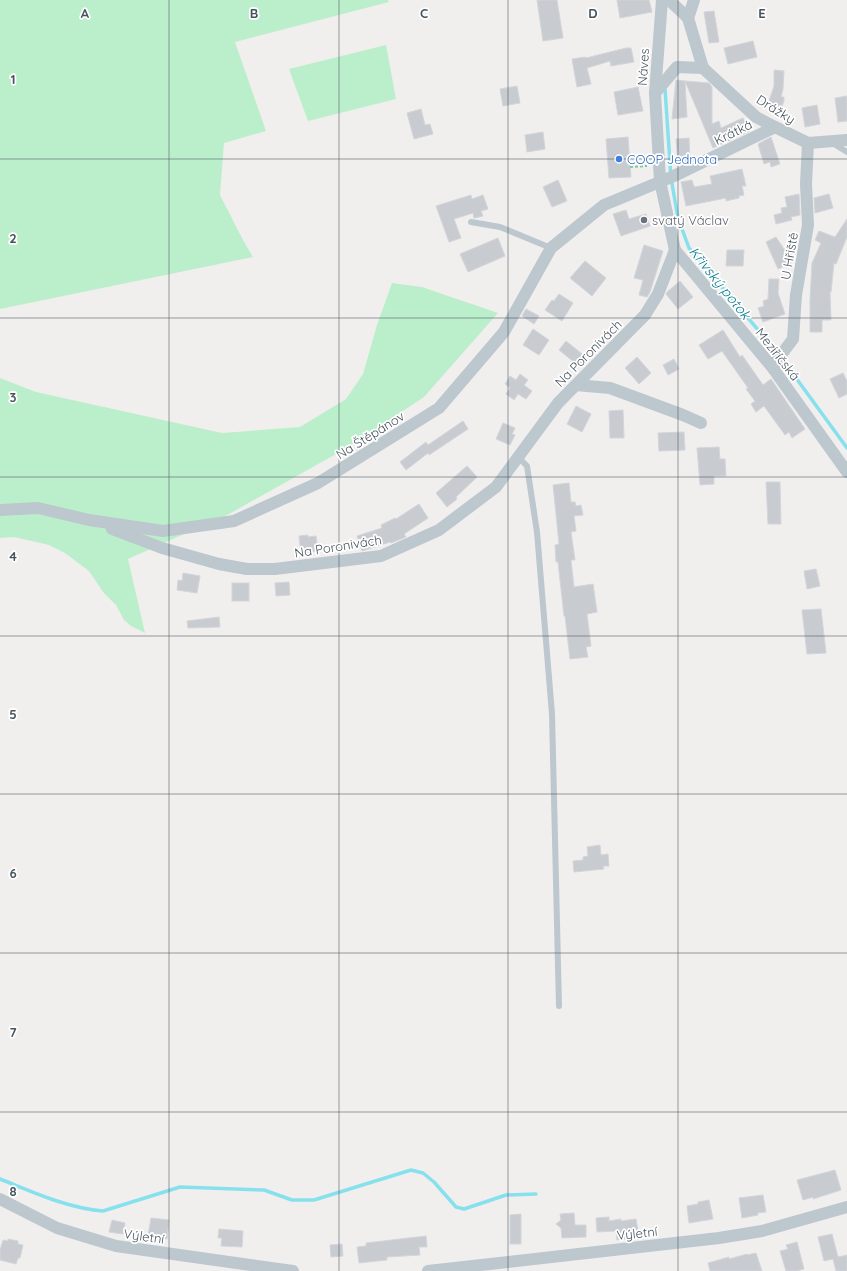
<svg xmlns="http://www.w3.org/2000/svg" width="847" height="1271" font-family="Quicksand,sans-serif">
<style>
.green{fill:#bbefcb}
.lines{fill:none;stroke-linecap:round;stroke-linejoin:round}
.stream{stroke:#87e1ed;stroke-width:3.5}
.building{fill:#c8ccd1;stroke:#d2d5da}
.path{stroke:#73ce99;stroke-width:2;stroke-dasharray:3 2;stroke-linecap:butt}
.service{stroke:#bcc7ce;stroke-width:6}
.minor{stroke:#bcc7ce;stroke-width:12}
.grid{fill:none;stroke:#46535c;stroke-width:1;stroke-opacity:0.55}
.shop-dot{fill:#3f7fe0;stroke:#fff;stroke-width:1.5}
.worship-dot{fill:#6b7280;stroke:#fff;stroke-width:1.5}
.labels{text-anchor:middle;stroke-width:3.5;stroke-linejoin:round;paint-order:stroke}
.street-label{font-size:13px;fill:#46535c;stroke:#fff}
.shop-label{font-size:13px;fill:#366cbe;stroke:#fff;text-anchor:start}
.worship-label{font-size:13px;fill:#5b616d;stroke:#fff;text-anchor:start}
.water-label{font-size:14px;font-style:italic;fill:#0b7c8c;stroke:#fff}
.grid-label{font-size:13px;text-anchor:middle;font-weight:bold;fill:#46535c;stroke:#fff;stroke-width:3.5;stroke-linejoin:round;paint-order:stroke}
</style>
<rect width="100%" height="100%" fill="#f1eeee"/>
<g class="green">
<polygon points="0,0 388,0 389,2 235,42 266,131 224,143 220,195 243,240 253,257 0,309"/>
<polygon points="386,45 396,99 308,121 289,69"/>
<polygon points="392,283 422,287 498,313 424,397 345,449 229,514 128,559 145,633 131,626 124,620 116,605 103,592 89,571 65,553 49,545 14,537 0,538 0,378 36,392 222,433 300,427 346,399 363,374 377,325"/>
</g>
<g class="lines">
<g class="stream">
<polyline points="665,89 671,178 678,218 689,248 780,356 847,448"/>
<path d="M0,1179c33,13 67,29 103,32l77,-24 84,3 28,10h22l97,-30 12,3 11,9 22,25 8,2 42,-14 30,-1"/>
</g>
</g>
<g class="building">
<polygon points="537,0 557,0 563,38 543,41"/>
<polygon points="617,0 649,0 652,12 620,18"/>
<polygon points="714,11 719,42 709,43 704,12"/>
<polygon points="753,41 757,57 728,64 724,48"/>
<polygon points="626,48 631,48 634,62 611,66 610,61 587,68 591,84 577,87 572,59 585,57 586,58"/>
<polygon points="774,70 784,71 783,89 781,97 784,97 784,101 780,111 767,107 774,86"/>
<polygon points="676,80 685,81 687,117 672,119"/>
<polygon points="685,81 709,83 712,87 712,124 719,121 721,128 743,118 750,131 713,148"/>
<polygon points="517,86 520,103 503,106 500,89"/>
<polygon points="638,87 643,111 618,115 614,92"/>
<polygon points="847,96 847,121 838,122 835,98"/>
<polygon points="817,105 820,124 805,127 802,108"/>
<polygon points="421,109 425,125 430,124 433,134 414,139 407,113"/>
<polygon points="543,132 545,149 527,152 525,135"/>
<polygon points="628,137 631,177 609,178 606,139"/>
<polygon points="771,137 780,164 771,167 770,162 764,164 758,144"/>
<polygon points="689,138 690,160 686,162 678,162 676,139"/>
<polygon points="742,169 746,186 742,186 744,195 739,196 739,198 726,201 726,198 686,206 681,182 692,180 694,187 712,184 710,176"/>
<polygon points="558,180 567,201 552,207 543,187"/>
<polygon points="799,194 800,215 791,217 792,220 776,224 774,215 782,213 781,208 787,207 785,197"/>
<polygon points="829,194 833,208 815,213 814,198"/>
<polygon points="471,195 472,199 483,195 488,209 481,211 483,216 475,218 474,218 473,213 454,219 461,238 449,242 436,206"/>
<polygon points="626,210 629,219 646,214 650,226 621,236 613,214"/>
<polygon points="847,219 847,237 836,264 834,263 831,292 830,292 831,320 822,320 822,332 810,332 810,300 812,263 821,243 815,240 819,231 835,237"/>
<polygon points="776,237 784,249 788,248 792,256 788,258 791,263 778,269 766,242"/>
<polygon points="498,238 505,256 468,272 460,254"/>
<polygon points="644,245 663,251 650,292 647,297 639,295 643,280 634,278"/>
<polygon points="727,250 744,250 743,266 726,266"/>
<polygon points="585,261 606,278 592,296 570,278"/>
<polygon points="769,279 779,279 778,293 785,314 763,322 758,308 764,306 763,301 768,299"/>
<polygon points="680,281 693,297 678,309 666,294 667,292"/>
<polygon points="559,294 573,303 562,321 545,310 552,300 554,301"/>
<polygon points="526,309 539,316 534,324 522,316"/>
<polygon points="533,329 549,340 539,355 523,345"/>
<polygon points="723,330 740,357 742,355 763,385 771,379 805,429 792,438 789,432 785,435 764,406 756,412 751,404 755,401 746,389 748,388 722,351 708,359 699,345"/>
<polygon points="566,341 587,358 580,367 559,350"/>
<polygon points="637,357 651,373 639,384 625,368"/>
<polygon points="674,359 679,369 668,375 663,365"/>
<polygon points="843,373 847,381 847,394 839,398 830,379"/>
<polygon points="520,374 528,380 524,385 532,391 526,399 518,394 514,400 506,394 510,388 505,384 510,376 516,380"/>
<polygon points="576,406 591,414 582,432 567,424"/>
<polygon points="623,410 624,438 610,438 609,411"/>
<polygon points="463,421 468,429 429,455 428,453 406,470 400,462 426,442 428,445"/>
<polygon points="503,423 515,428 512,434 515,435 510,445 496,439"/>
<polygon points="684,432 685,450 659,451 658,433"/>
<polygon points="719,447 720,459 725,459 726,476 714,476 714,484 700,485 697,448"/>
<polygon points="467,466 477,477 456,497 457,499 447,507 436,493"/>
<polygon points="766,482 780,482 781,524 768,524"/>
<polygon points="569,483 571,502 575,502 576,506 581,505 583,515 574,516 576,531 571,532 575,560 571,560 574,587 593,584 597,612 587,614 591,646 586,647 588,657 570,659 565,616 564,616 558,562 556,562 555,545 559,544 553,485"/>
<polygon points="419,504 428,518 404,534 406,537 391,543 390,542 362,551 357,536 382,528 381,525 395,518 396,519"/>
<polygon points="308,535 308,537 316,536 318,551 301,554 299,536"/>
<polygon points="816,569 820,586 807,589 804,571"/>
<polygon points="183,573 200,576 197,593 177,590 178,580 182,581"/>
<polygon points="289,582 290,595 276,596 275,583"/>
<rect x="232" y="583" width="17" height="18"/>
<polygon points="821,609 826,653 807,654 802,610"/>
<polygon points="219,617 220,627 188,628 187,621"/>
<polygon points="600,845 601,855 608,854 609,866 603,866 604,869 574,872 573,861 583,860 583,857 588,856 587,847"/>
<polygon points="835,1170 841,1190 813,1199 813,1197 803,1200 797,1180"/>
<polygon points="763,1195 766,1212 757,1213 758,1215 742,1218 739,1198"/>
<polygon points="709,1200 713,1219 689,1223 687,1206 698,1204 698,1202"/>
<polygon points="574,1213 575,1225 586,1225 586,1237 562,1238 561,1228 556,1224 561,1220 560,1214"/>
<polygon points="521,1214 521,1244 510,1244 510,1215"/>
<polygon points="609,1217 609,1221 621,1219 621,1221 636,1219 639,1237 617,1240 616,1231 597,1232 596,1218"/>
<polygon points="151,1218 169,1220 167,1239 148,1236"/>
<polygon points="112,1220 125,1223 123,1234 109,1232"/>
<polygon points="219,1229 243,1231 242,1247 221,1246 222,1238 218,1238"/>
<polygon points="832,1234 838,1257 847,1255 847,1271 836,1271 833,1259 824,1261 818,1237"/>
<polygon points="426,1236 427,1247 419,1247 420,1255 387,1257 387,1260 359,1263 357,1247 366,1246 366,1243"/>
<polygon points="8,1239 18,1241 18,1244 23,1245 20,1258 18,1258 16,1264 0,1260 0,1250 3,1240 8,1241"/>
<polygon points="797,1242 804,1269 797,1271 786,1271 780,1251 788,1249 786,1245"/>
<polygon points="342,1244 343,1256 331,1257 330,1245"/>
<polygon points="756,1253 762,1271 710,1271 708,1263 729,1257 729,1259 747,1254 747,1255"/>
</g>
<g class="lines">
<polyline class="path" points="630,167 647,166"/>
<g class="service">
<polyline points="831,142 847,152"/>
<polyline points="471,222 500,227 551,248"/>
<polyline points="518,457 527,466 537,532 552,714 559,1006"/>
</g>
<g class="minor">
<polyline points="662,0 655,93 660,181 675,250 772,367 847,472"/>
<polyline points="669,0 688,18 703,68"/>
<polyline points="688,18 694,0"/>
<polyline points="703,68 756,117 775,127 808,143 847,140"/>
<polyline points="655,93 677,67 703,68"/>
<polyline points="772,367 793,339 796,295 808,225 806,184 808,143"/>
<polyline points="576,385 610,388 683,415 701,423"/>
<polyline points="0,510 38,508 89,520 163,531 234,521 318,483 439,408 504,332 551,248 604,205 674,176 775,127"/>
<polyline points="112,529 162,548 219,564 247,569 275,569 381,556 439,530 496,487 558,403 645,315 658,294 675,250"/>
<polyline points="0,1199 57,1228 116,1246 293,1271"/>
<polyline points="428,1271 719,1238 762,1231 847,1207"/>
</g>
</g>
<path class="grid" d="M169,0v1271M339,0v1271M508,0v1271M678,0v1271M0,159h847M0,318h847M0,477h847M0,636h847M0,794h847M0,953h847M0,1112h847"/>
<circle class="shop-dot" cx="619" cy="159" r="4"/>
<circle class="worship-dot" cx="644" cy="220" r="4"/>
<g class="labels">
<g class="street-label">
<text transform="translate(643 67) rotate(-86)" y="5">Náves</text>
<text transform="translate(776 109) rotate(32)" y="5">Drážky</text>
<text transform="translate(733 132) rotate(-26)" y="5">Krátká</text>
<text transform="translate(789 256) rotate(-80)" y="5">U Hřiště</text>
<text transform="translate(588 353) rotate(-45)" y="5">Na Poronivách</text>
<text transform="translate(778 354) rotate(52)" y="5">Meziříčská</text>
<text transform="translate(370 435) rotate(-32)" y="5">Na Štěpánov</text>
<text transform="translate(338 546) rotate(-9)" y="5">Na Poronivách</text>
<text transform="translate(637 1233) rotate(-6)" y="5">Výletní</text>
<text transform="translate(144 1236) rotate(8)" y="5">Výletní</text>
</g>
<g class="shop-label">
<text x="627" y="164">COOP Jednota</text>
</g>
<g class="worship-label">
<text x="652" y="225">svatý Václav</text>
</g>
<g class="water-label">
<text transform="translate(720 283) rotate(51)" y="5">Křivský potok</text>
</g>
</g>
<g class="grid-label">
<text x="85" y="18">A</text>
<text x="254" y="18">B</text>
<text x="424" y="18">C</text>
<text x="593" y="18">D</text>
<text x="762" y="18">E</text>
<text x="13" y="84">1</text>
<text x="13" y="243">2</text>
<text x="13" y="402">3</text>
<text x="13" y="561">4</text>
<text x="13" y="719">5</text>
<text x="13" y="878">6</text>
<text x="13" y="1037">7</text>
<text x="13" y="1196">8</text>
</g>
</svg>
